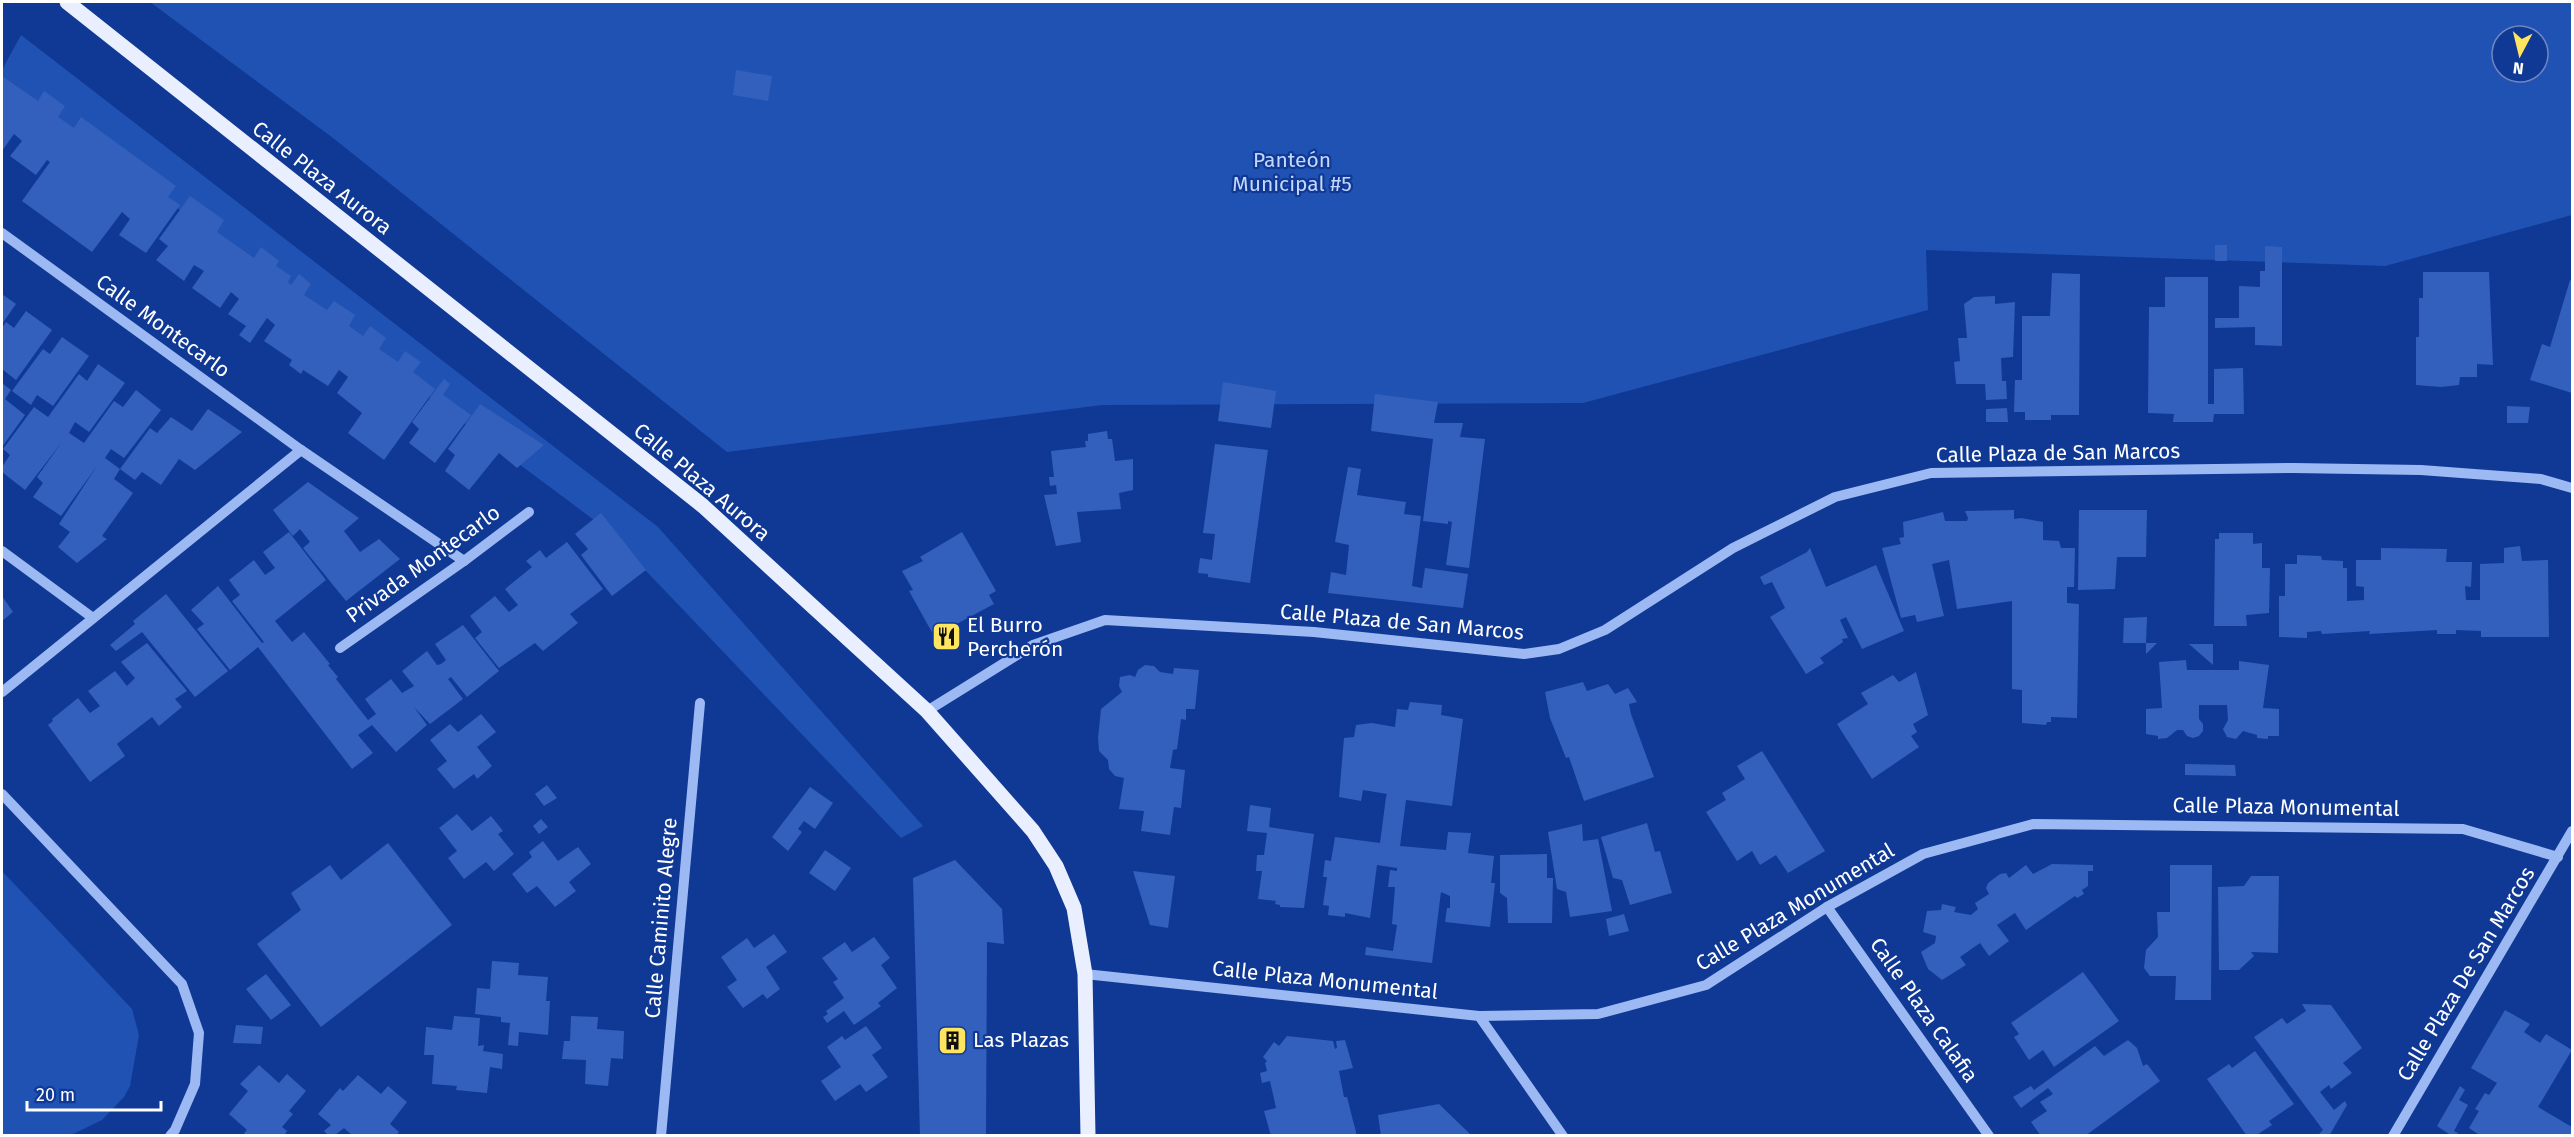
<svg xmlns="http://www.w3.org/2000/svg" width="2574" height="1137" font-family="'Fira Sans',sans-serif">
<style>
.green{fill:#2052b4;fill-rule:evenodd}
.building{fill:#3360bc}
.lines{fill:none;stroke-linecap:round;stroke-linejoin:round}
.minor{stroke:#9cb9f4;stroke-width:10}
.major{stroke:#e9efff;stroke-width:15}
.labels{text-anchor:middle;stroke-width:4.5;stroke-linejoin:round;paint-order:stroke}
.park-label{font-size:21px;fill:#c4d7fe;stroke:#0f3994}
.street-label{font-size:21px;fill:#fff;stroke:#0f3994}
.poi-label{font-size:21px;fill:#fff;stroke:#0f3994;text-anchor:start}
</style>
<rect width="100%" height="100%" fill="#0f3994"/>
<g class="green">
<path d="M150,2h2422v213l-187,51 -459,-16 2,60 -345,93 -481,2 -375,47 -394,-314zM2502,36h36v36h-36z"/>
<polygon points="21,35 658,527 923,826 901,838 606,529 2,77 2,70"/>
<polygon points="2,871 132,1009 139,1035 130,1086 124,1097 102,1120 71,1135 2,1135"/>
</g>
<g class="building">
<polygon points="736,70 772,76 768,101 733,95"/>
<polygon points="2,76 38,101 44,91 65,106 58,117 74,128 81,117 176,186 168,197 180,205 146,253 119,235 130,219 122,212 92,252 22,201 50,162 47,160 36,175 10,156 22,141 14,134 2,151"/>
<polygon points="190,196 224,220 217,232 254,258 261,247 279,261 276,266 291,276 288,282 291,285 299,274 311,284 304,295 327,310 334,301 355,315 349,326 363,336 370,326 386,338 379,349 398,362 405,351 421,362 413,372 435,389 384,460 348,433 362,413 337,393 348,377 339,370 328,386 303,370 301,374 289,365 292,360 264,341 275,325 267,318 250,343 239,335 246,326 228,314 239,299 231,292 220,308 192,288 204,271 194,265 184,281 156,260 168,246 159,239"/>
<rect x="2215" y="245" width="12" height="16"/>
<polygon points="2265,246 2282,247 2282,346 2255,345 2255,327 2215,328 2215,318 2239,318 2239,286 2260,287 2260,271 2265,271"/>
<polygon points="2423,272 2489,272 2493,365 2477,364 2477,377 2460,377 2459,385 2441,387 2416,385 2416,337 2419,337 2419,298 2423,298"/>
<polygon points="2052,273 2080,274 2079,415 2051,415 2051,420 2025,420 2025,412 2014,412 2015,380 2022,380 2022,316 2050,316"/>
<polygon points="2165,277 2208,277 2208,404 2214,404 2214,369 2243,368 2244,414 2214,414 2213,422 2173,422 2174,414 2148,413 2149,307 2165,307"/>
<polygon points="2570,280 2572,281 2572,393 2530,380 2542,344 2550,347"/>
<polygon points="2,294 16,304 2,324"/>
<polygon points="1995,296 1995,304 2015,302 2013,357 2001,358 2002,381 2006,381 2007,399 1986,400 1985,384 1956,384 1954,362 1960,361 1958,338 1967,338 1964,304 1974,297"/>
<polygon points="26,311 52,330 16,380 2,369 2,328 6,322 14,328"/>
<polygon points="62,337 89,356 53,406 37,395 31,405 12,391 43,349 50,354"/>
<polygon points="98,364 125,383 89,432 75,422 69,433 84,443 114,401 123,407 136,390 161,410 124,458 111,449 105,458 120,469 114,479 133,493 102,536 107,539 77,563 58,547 70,532 59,524 97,466 61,516 33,497 43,483 37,477 62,442 25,490 2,472 2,467 10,455 3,449 34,407 48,417 79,374 87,381"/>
<polygon points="444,379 450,384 443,395 471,415 435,463 409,443 419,429 412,422"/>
<polygon points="1223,382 1276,391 1271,428 1218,421"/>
<polygon points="2,383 11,390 5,399 25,415 2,447"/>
<polygon points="1375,394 1438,402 1434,423 1463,423 1460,437 1485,439 1469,568 1446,565 1452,522 1448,521 1448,524 1423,521 1433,439 1371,431"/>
<polygon points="480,404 544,445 517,468 499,453 469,490 445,471 455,455 448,449"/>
<polygon points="2507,406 2530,407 2528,423 2507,423"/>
<polygon points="2007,408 2008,422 1986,422 1986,409"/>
<polygon points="208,409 242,432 195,470 179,459 161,485 142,472 135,480 120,469 150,428 157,433 171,417 192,431"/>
<polygon points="1107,431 1108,439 1112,439 1115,461 1133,459 1133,490 1119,493 1121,509 1077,512 1081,542 1056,546 1044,495 1057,494 1056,485 1050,486 1049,477 1054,477 1051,451 1086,447 1085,441 1088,441 1088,434"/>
<polygon points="1215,444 1268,450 1250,583 1208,577 1208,574 1198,573 1200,558 1212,560 1215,534 1203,533"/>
<polygon points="1348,467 1361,469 1357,495 1406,502 1404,514 1421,516 1412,586 1422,588 1425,568 1468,574 1463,608 1328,593 1331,572 1346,575 1349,545 1335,542"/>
<polygon points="308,482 359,518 344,531 360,552 379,539 400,559 346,601 303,548 310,542 300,529 293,536 273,510"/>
<polygon points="2014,510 2014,519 2021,518 2043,522 2043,540 2059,541 2061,548 2075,548 2074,587 2067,587 2067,603 2079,604 2077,718 2051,717 2051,722 2047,722 2046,725 2022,723 2022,690 2012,689 2012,601 1957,609 1949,560 1932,564 1944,616 1917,622 1915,615 1901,618 1882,548 1901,544 1899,538 1904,537 1903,522 1943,512 1945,521 1967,521 1968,518 1965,511"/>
<polygon points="2079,510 2147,510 2146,557 2117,557 2115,589 2078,590"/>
<polygon points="601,513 646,570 612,596 581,555 588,549 575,534"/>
<polygon points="289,532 326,580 275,621 292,642 304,632 330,664 328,665 338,677 336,679 368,720 376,714 365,699 391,679 402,693 414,686 402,671 427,651 437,665 441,664 446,660 435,644 463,625 499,671 467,697 451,677 448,679 463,699 430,724 414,707 427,725 396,752 372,725 358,735 373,753 352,769 258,647 230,670 197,629 204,624 191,610 218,586 262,643 264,642 232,601 240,595 229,580 254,560 265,575 275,568 263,552"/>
<polygon points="962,532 996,591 989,595 994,604 934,636 909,591 913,590 902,571 923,561 920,557"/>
<polygon points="2219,533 2253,533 2253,544 2262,543 2262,568 2270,568 2269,613 2246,615 2247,626 2214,626 2215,539 2219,539"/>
<polygon points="567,542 603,589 570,614 578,623 543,651 535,643 499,668 475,638 482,632 470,616 495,596 509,612 518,605 505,589 532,567 526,561 540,550 546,558"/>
<polygon points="2520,546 2522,561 2548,560 2549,637 2481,637 2481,631 2456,630 2456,634 2437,634 2437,630 2369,634 2370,631 2322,634 2321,631 2307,632 2307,638 2279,637 2279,596 2285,596 2285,564 2297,564 2297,555 2321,556 2322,560 2343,561 2343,568 2347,568 2347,601 2364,600 2364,587 2356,586 2356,560 2381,560 2381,548 2447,549 2446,562 2472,562 2471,587 2465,586 2466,600 2480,600 2480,564 2504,563 2504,548"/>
<polygon points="1810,548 1826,587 1876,565 1904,631 1862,649 1846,617 1840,620 1848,638 1842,639 1843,642 1820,658 1824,663 1806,674 1770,617 1785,608 1772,582 1764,585 1760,577 1807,552"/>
<polygon points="166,594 228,671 195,697 142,632 116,651 110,645 135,624 133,621"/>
<polygon points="2,596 13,612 2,621"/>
<polygon points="2147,617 2146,643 2157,643 2146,654 2146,643 2123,643 2124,618"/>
<polygon points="147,643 187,691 175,699 182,707 159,726 152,717 118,743 117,744 125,756 90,782 48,725 53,721 52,719 78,698 90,713 100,706 88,691 115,671 127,686 135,678 121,662"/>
<polygon points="2189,644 2213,644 2213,665"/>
<polygon points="2186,660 2187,670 2239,670 2239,661 2269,665 2263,708 2279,709 2279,736 2268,736 2268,739 2257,738 2257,735 2243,731 2236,739 2227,737 2223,729 2228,720 2227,705 2199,705 2199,719 2203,724 2203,731 2199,736 2193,738 2187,736 2183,730 2177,730 2167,738 2158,739 2158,736 2146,734 2146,709 2162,708 2159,662"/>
<polygon points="1145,665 1154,666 1160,672 1173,674 1174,668 1199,670 1195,709 1186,709 1186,720 1181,719 1177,749 1173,750 1170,768 1185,770 1181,808 1174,807 1170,835 1141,831 1144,811 1119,809 1124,778 1115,776 1109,769 1108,760 1099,751 1098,738 1101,709 1122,692 1119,686 1120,677 1130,675 1135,677 1138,670"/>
<polygon points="1916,672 1928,715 1913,724 1917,732 1911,736 1919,747 1872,779 1837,724 1868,704 1861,693 1893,675 1899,682"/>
<polygon points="1583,682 1587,691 1608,684 1615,694 1628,688 1637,702 1629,704 1631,714 1654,777 1584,801 1569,757 1566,758 1550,718 1545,692"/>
<polygon points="1410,702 1442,705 1441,715 1463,719 1452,806 1406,800 1400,846 1446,850 1448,832 1471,833 1468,853 1494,856 1491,883 1495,883 1490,927 1445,922 1447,908 1450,908 1450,896 1441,892 1432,963 1365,955 1366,947 1393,951 1397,925 1392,924 1395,887 1388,887 1390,870 1397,871 1397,868 1377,865 1370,918 1345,913 1345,917 1328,915 1329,906 1323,905 1327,877 1323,877 1325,860 1331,861 1335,837 1380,843 1386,797 1387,794 1363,790 1361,801 1339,797 1344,738 1354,737 1356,725 1372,723 1395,727 1397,709 1408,710"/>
<polygon points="481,714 496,732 477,747 492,766 477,779 474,774 454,789 437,769 447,761 430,740 450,724 458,732"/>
<polygon points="1762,751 1825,851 1788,873 1776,855 1760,865 1752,851 1737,861 1706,812 1726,800 1722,793 1745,779 1737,766"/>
<polygon points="2185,764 2235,765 2236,776 2185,775"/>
<polygon points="547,785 557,798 544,806 535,794"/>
<polygon points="810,787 833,803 815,829 804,821 798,829 802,832 788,851 772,837"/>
<polygon points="1250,805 1271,808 1269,827 1314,834 1304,908 1280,907 1280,905 1275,904 1276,901 1258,899 1262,871 1256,871 1257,855 1264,855 1267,833 1247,831"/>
<polygon points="457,814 472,831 491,816 503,831 498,834 514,854 494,871 486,862 464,879 448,858 457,851 439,828"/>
<polygon points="541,819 548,827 539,834 533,826"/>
<polygon points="1647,823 1655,852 1660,851 1672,893 1630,905 1622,880 1613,878 1601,837"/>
<polygon points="1582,824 1583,841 1598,839 1612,911 1570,917 1566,892 1557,889 1548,832"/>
<polygon points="543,841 558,861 578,847 591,864 569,882 576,891 555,907 537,886 527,893 512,874 532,857 529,852"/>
<polygon points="388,843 452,925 321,1027 257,944 301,910 291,893 330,865 341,880"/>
<polygon points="825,850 851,868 835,891 809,873"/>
<polygon points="1547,854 1547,878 1553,878 1552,923 1508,923 1507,898 1500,893 1500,855"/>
<polygon points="955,860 1002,909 1004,944 987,942 986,1136 920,1136 913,878"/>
<polygon points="2052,864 2093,865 2093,871 2088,871 2088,886 2082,890 2084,894 2077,898 2075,896 2026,930 2015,913 1997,925 2009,941 1989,956 1980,943 1960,957 1966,965 1942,980 1928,969 1921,952 1935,943 1936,936 1923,932 1927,911 1941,910 1942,904 1956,907 1954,912 1971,915 1978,909 1975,903 1989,894 1986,888 1988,883 2000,874 2006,873 2009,878 2026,865 2033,874"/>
<polygon points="2170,865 2212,865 2211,1000 2175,1000 2176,976 2150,976 2144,968 2146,950 2158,937 2157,912 2170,912"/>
<polygon points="1133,871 1175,876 1168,928 1150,925"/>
<polygon points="2251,876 2279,876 2278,953 2251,952 2254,956 2239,970 2219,970 2218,887 2244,886"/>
<polygon points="1624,914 1629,931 1609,936 1606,919"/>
<polygon points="774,934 787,952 766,967 780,989 767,999 763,994 743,1008 727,987 737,980 721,957 747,938 754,948"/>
<polygon points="874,937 890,958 881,965 897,988 878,1003 881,1006 854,1025 844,1011 827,1023 823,1017 828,1014 826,1011 844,998 833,982 838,979 822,958 845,942 852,952"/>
<polygon points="492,961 519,963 518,975 548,977 546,1001 550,1001 548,1035 519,1032 518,1046 508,1045 510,1023 501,1022 501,1017 475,1014 477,988 490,989"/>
<polygon points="2083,972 2119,1021 2054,1067 2043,1050 2029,1060 2014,1037 2019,1034 2011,1023"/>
<polygon points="266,974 291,1005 271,1020 246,989"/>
<polygon points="2302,1004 2331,1005 2362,1048 2343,1063 2352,1073 2331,1089 2329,1085 2320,1092 2334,1110 2345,1101 2347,1105 2329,1136 2317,1136 2323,1130 2254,1037 2282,1018 2287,1024 2306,1011"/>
<polygon points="2505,1010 2530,1024 2524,1032 2540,1043 2546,1034 2572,1050 2538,1107 2572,1127 2572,1136 2481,1136 2469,1128 2479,1111 2475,1109 2485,1093 2489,1095 2497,1083 2471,1068"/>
<polygon points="454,1016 480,1018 478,1046 484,1045 483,1051 503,1054 502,1069 490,1067 487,1093 456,1090 457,1086 432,1084 434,1055 424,1055 426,1027 452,1030"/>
<polygon points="571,1016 598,1017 597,1029 624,1031 623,1059 611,1058 608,1086 585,1084 586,1060 562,1059 564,1041 570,1041"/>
<polygon points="236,1025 263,1027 261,1044 233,1043"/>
<polygon points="866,1026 882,1048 872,1055 888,1077 866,1092 860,1084 835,1101 821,1081 841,1067 827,1047 842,1036 845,1040"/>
<polygon points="1287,1036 1333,1041 1335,1049 1337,1048 1336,1041 1345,1040 1353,1068 1339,1071 1344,1097 1347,1097 1357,1136 1271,1136 1264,1111 1276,1108 1270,1081 1262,1083 1260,1073 1267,1071 1265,1063 1267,1061 1263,1057 1274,1042 1279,1046"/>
<polygon points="2128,1040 2137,1048 2143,1066 2147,1064 2160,1081 2085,1136 2041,1136 2031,1122 2047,1111 2040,1102 2053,1094 2048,1088 2021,1108 2013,1097 2031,1086 2034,1090 2095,1046 2104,1056"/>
<polygon points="2255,1051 2294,1104 2269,1121 2272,1125 2255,1136 2247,1136 2207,1079 2229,1064 2232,1068"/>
<polygon points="259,1065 279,1083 287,1074 306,1091 289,1111 293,1114 282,1127 287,1131 284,1136 247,1136 244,1133 247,1130 229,1114 248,1091 240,1084"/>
<polygon points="358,1075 381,1094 388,1086 407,1102 390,1124 399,1132 396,1136 360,1134 353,1136 344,1128 334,1136 329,1136 324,1131 331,1125 318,1114 340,1088 343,1091"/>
<polygon points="2460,1086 2465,1090 2459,1100 2468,1105 2454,1131 2458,1133 2457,1136 2452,1136 2437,1126"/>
<polygon points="1439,1104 1472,1136 1381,1136 1378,1115"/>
</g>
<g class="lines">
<g class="minor">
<polyline points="2,233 301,450 464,561"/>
<polyline points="2,551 93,618"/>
<polyline points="340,648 464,561 529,512"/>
<polyline points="2,692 301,450"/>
<polyline points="927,711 1033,645 1105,620 1314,632 1524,654 1559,649 1605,630 1733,548 1835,497 1931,473 2293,468 2421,470 2541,479 2572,488"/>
<polyline points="2,794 182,984 199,1033 195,1084 175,1130 170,1136"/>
<polyline points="1827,907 1989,1136"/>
<polyline points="1085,974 1479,1016 1598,1014 1706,985 1827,907 1923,854 2033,824 2463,829 2558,857"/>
<polyline points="1479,1016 1563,1136"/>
<polyline points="661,1136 700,703"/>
<polyline points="2393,1136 2572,831"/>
</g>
<polyline class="major" points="67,2 703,506 927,711 1033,831 1056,866 1074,908 1085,974 1088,1136"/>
</g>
<defs>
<symbol id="restaurant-square" viewBox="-11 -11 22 22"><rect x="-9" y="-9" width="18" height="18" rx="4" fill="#ffe45f" stroke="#0f3994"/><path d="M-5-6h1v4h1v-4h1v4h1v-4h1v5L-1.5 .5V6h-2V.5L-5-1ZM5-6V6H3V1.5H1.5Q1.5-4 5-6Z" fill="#111"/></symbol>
<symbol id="building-square" viewBox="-11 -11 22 22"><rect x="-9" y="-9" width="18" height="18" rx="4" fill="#ffe45f" stroke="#0f3994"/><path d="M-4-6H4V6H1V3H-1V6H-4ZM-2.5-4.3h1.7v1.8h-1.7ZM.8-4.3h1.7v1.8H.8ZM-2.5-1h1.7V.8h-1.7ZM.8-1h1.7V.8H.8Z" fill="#111"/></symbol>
</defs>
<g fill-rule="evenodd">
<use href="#restaurant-square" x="930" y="620" width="33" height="33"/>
<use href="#building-square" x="936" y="1024" width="33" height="33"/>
</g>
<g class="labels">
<g class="park-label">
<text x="1292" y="167">Panteón<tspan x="1292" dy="24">Municipal #5</tspan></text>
</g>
<g class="street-label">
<text transform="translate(322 178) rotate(38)" y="7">Calle Plaza Aurora</text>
<text transform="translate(163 326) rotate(36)" y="7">Calle Montecarlo</text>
<text transform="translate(2058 453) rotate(-1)" y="7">Calle Plaza de San Marcos</text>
<text transform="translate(702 482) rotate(40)" y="7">Calle Plaza Aurora</text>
<text transform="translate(423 564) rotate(-36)" y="7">Privada Montecarlo</text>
<text transform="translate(1402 622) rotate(5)" y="7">Calle Plaza de San Marcos</text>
<text transform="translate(2286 807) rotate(1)" y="7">Calle Plaza Monumental</text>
<text transform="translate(1795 907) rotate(-31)" y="7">Calle Plaza Monumental</text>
<text transform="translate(661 918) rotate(-85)" y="7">Calle Caminito Alegre</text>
<text transform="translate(2466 974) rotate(-59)" y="7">Calle Plaza De San Marcos</text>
<text transform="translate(1325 980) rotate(6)" y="7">Calle Plaza Monumental</text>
<text transform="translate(1924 1010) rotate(55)" y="7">Calle Plaza Calafia</text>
</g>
<g class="poi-label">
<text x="967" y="632">El Burro<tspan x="967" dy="24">Percherón</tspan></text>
<text x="973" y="1047">Las Plazas</text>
</g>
</g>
<rect width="2574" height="1137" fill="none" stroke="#ffffff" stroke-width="6"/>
<g transform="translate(2520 54) rotate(187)"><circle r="28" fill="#0f3994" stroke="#6f88bf" stroke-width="1.5"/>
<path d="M0-4.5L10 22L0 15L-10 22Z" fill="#ffe45f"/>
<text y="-9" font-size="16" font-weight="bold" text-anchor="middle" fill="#ffffff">N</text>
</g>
<path d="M27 1101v9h134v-9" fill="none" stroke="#ffffff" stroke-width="3"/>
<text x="36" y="1101" font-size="18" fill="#ffffff" stroke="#0f3994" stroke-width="4.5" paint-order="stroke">20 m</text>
</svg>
